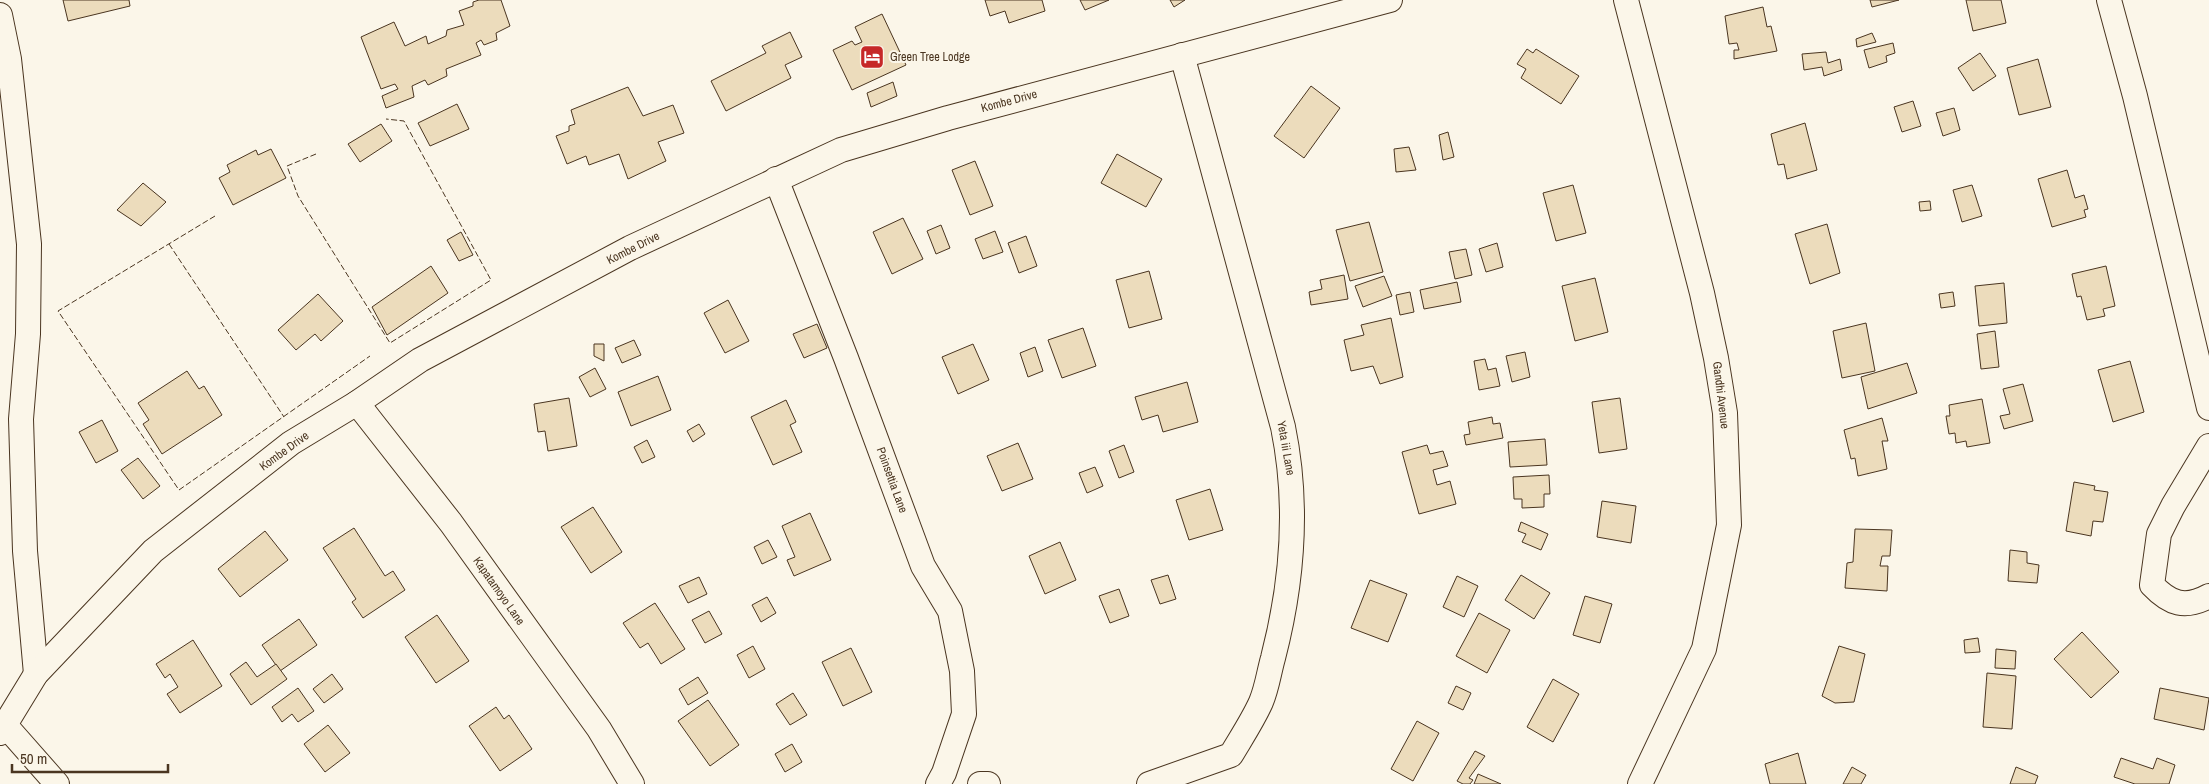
<svg xmlns="http://www.w3.org/2000/svg" width="2209" height="784" font-family="'Archivo Narrow',sans-serif">
<style>
.building{fill:#ecdcbc;stroke:#4a3520}
.lines{fill:none;stroke-linecap:round;stroke-linejoin:round}
.minor-casing{stroke:#4a3520;stroke-width:26}
.minor{stroke:#fbf6e9;stroke-width:24}
.fence{stroke:#4a3520;stroke-width:1;stroke-dasharray:6 2.5;stroke-linecap:butt}
.labels{text-anchor:middle;stroke-width:4;stroke-linejoin:round;paint-order:stroke}
.poi-label{font-size:12px;fill:#4a3520;stroke:#fbf6e9;text-anchor:start}
.street-label{font-size:12px;fill:#4a3520;stroke:#fbf6e9}
</style>
<rect width="100%" height="100%" fill="#fbf6e9"/>
<g class="building">
<polygon points="63,0 129,0 130,6 68,21"/>
<polygon points="479,0 501,0 510,26 496,33 497,40 484,45 481,40 476,43 481,55 446,69 447,76 428,85 425,80 412,86 414,97 386,108 382,96 398,89 395,84 381,89 361,37 394,22 405,46 426,36 428,44 446,36 447,30 464,25 459,11 473,6 473,2"/>
<polygon points="985,0 1042,0 1045,11 1009,23 1005,11 990,16"/>
<polygon points="1080,0 1109,0 1085,10"/>
<polygon points="1170,0 1185,0 1174,7"/>
<polygon points="1870,0 1899,0 1872,7"/>
<polygon points="1966,0 2001,0 2006,23 1973,31"/>
<polygon points="1763,7 1767,27 1771,26 1777,51 1734,59 1734,50 1739,50 1737,43 1729,44 1725,16"/>
<polygon points="882,14 906,65 852,90 833,50 852,41 855,45 862,42 855,27"/>
<polygon points="790,32 802,57 785,65 791,78 726,111 711,81 766,53 762,46"/>
<polygon points="1872,33 1876,42 1857,47 1856,39"/>
<polygon points="1893,43 1895,53 1886,56 1887,62 1869,68 1864,50"/>
<polygon points="1527,49 1533,53 1536,49 1579,76 1561,104 1521,78 1526,69 1517,64"/>
<polygon points="1826,52 1828,63 1840,59 1842,70 1824,76 1822,67 1804,70 1802,54"/>
<polygon points="1980,53 1996,76 1973,91 1958,68"/>
<polygon points="2038,59 2051,107 2019,115 2007,68"/>
<polygon points="893,82 897,96 871,107 867,93"/>
<polygon points="1311,86 1340,108 1304,158 1274,136"/>
<polygon points="628,87 643,116 673,105 684,133 658,142 666,161 628,179 619,154 589,165 586,156 567,164 556,136 569,131 569,126 575,124 571,110"/>
<polygon points="1913,101 1921,126 1902,132 1894,107"/>
<polygon points="457,104 469,129 430,146 418,123"/>
<polygon points="1954,108 1960,130 1943,136 1936,113"/>
<polygon points="1805,123 1817,170 1787,179 1784,164 1778,165 1771,134"/>
<polygon points="381,124 392,141 360,162 348,144"/>
<polygon points="1448,132 1454,157 1443,160 1439,135"/>
<polygon points="1409,147 1416,170 1396,172 1394,149"/>
<polygon points="271,149 286,178 233,205 219,178 230,172 227,165 256,150 258,155"/>
<polygon points="1117,154 1162,179 1146,207 1101,183"/>
<polygon points="975,161 993,206 970,215 952,170"/>
<polygon points="2067,170 2075,198 2084,195 2088,209 2084,210 2086,217 2052,227 2038,179"/>
<polygon points="143,183 166,202 141,226 117,210"/>
<polygon points="1573,185 1586,233 1556,241 1543,193"/>
<polygon points="1972,185 1982,216 1962,222 1953,190"/>
<polygon points="1930,201 1931,210 1920,211 1919,202"/>
<polygon points="903,218 923,259 892,274 873,232"/>
<polygon points="1369,222 1383,272 1350,281 1336,230"/>
<polygon points="1827,224 1840,273 1810,284 1795,234"/>
<polygon points="941,225 950,248 936,254 927,231"/>
<polygon points="995,231 1003,252 983,259 975,239"/>
<polygon points="461,232 473,255 459,261 447,240"/>
<polygon points="1026,236 1037,266 1019,273 1008,243"/>
<polygon points="1497,243 1503,267 1486,272 1479,249"/>
<polygon points="1466,249 1472,275 1455,279 1449,252"/>
<polygon points="431,266 448,293 387,335 372,307"/>
<polygon points="2106,266 2115,306 2103,309 2105,316 2087,320 2081,296 2077,297 2072,274"/>
<polygon points="1149,271 1162,319 1129,328 1116,280"/>
<polygon points="1344,275 1348,299 1311,305 1309,292 1322,289 1320,280"/>
<polygon points="1384,276 1392,296 1363,307 1355,286"/>
<polygon points="1595,278 1608,332 1575,341 1562,286"/>
<polygon points="1457,282 1461,302 1424,309 1420,290"/>
<polygon points="2004,283 2007,323 1979,326 1975,286"/>
<polygon points="1410,292 1414,312 1400,315 1396,295"/>
<polygon points="1953,292 1955,306 1941,308 1939,294"/>
<polygon points="318,294 343,321 321,341 315,334 296,350 278,330"/>
<polygon points="728,300 749,341 725,353 704,313"/>
<polygon points="1391,318 1403,377 1380,384 1373,366 1351,371 1344,340 1364,335 1361,325"/>
<polygon points="1866,323 1875,371 1842,378 1833,331"/>
<polygon points="817,324 827,348 804,358 793,334"/>
<polygon points="1083,328 1096,366 1062,378 1048,340"/>
<polygon points="1995,331 1999,367 1981,369 1977,334"/>
<polygon points="634,340 641,355 622,363 615,348"/>
<polygon points="594,344 604,344 604,361 594,356"/>
<polygon points="973,344 989,380 958,394 942,357"/>
<polygon points="1035,347 1043,371 1028,377 1020,353"/>
<polygon points="1525,352 1530,377 1512,382 1506,356"/>
<polygon points="1485,359 1488,370 1496,368 1500,386 1479,390 1474,361"/>
<polygon points="2130,361 2144,412 2113,422 2098,370"/>
<polygon points="1907,363 1917,393 1868,409 1861,377"/>
<polygon points="595,368 606,389 590,397 579,377"/>
<polygon points="187,371 199,389 204,386 222,415 162,454 143,424 149,420 138,403"/>
<polygon points="658,376 671,410 631,426 618,392"/>
<polygon points="1187,382 1198,422 1163,432 1158,415 1142,420 1135,397"/>
<polygon points="2023,384 2033,421 2004,429 2000,416 2010,414 2003,389"/>
<polygon points="569,398 577,446 548,451 545,431 538,432 534,404"/>
<polygon points="1620,398 1627,449 1599,453 1592,402"/>
<polygon points="1982,399 1990,443 1967,447 1966,441 1956,443 1955,433 1949,434 1946,416 1950,416 1949,405"/>
<polygon points="786,400 796,422 790,425 802,452 773,465 751,417"/>
<polygon points="1492,417 1493,424 1500,423 1503,438 1466,445 1464,435 1470,434 1468,422"/>
<polygon points="1882,418 1888,441 1882,441 1887,469 1858,476 1855,458 1851,459 1844,430"/>
<polygon points="102,420 118,451 96,463 79,432"/>
<polygon points="699,424 705,434 693,442 687,431"/>
<polygon points="1545,439 1547,465 1510,467 1508,442"/>
<polygon points="647,440 655,457 642,463 634,447"/>
<polygon points="1018,443 1033,479 1002,491 987,456"/>
<polygon points="1124,445 1134,472 1119,478 1109,451"/>
<polygon points="1427,445 1430,454 1443,451 1448,466 1433,470 1437,485 1450,481 1456,504 1419,514 1402,452"/>
<polygon points="138,458 160,486 143,499 121,470"/>
<polygon points="1095,467 1103,486 1087,493 1079,473"/>
<polygon points="1549,475 1550,494 1544,494 1544,507 1522,508 1522,499 1514,499 1513,477"/>
<polygon points="2074,482 2095,486 2094,490 2108,492 2103,522 2093,521 2091,536 2066,531"/>
<polygon points="1210,489 1223,530 1189,540 1176,500"/>
<polygon points="1602,501 1636,506 1631,543 1597,537"/>
<polygon points="593,507 622,552 591,573 561,527"/>
<polygon points="810,513 831,560 794,576 787,560 795,557 782,526"/>
<polygon points="1521,522 1548,534 1541,550 1522,542 1526,534 1518,531"/>
<polygon points="354,528 385,576 393,571 405,590 363,618 352,602 356,599 323,548"/>
<polygon points="1855,529 1892,530 1890,556 1882,556 1880,566 1888,566 1887,591 1845,588 1847,563 1853,562"/>
<polygon points="265,531 288,560 240,597 218,569"/>
<polygon points="768,540 777,557 762,564 754,547"/>
<polygon points="1060,542 1076,580 1045,594 1029,556"/>
<polygon points="2010,550 2027,552 2027,563 2039,565 2037,583 2008,581"/>
<polygon points="1168,575 1176,599 1160,604 1151,580"/>
<polygon points="1521,575 1550,593 1534,619 1505,600"/>
<polygon points="1457,576 1478,586 1464,617 1443,607"/>
<polygon points="699,577 707,594 688,603 679,586"/>
<polygon points="1370,580 1407,594 1388,642 1351,628"/>
<polygon points="1119,589 1129,616 1110,623 1099,596"/>
<polygon points="1585,596 1612,604 1600,643 1573,635"/>
<polygon points="767,597 776,613 761,622 752,605"/>
<polygon points="655,603 685,649 661,664 648,643 640,648 623,623"/>
<polygon points="709,611 722,634 705,643 692,620"/>
<polygon points="1479,613 1510,630 1487,673 1456,656"/>
<polygon points="437,615 469,661 436,683 405,637"/>
<polygon points="299,619 317,645 280,671 262,645"/>
<polygon points="2082,632 2119,672 2091,698 2054,659"/>
<polygon points="1978,638 1980,652 1965,653 1964,640"/>
<polygon points="193,640 222,686 180,713 167,694 178,687 170,674 165,678 156,664"/>
<polygon points="753,646 765,669 749,678 737,655"/>
<polygon points="1839,646 1865,654 1854,702 1835,703 1822,696"/>
<polygon points="851,648 872,692 843,706 822,662"/>
<polygon points="1996,649 2016,651 2015,669 1995,668"/>
<polygon points="246,662 257,677 276,664 287,679 251,705 230,674"/>
<polygon points="1987,673 2016,676 2012,729 1983,727"/>
<polygon points="332,674 343,689 324,703 313,689"/>
<polygon points="698,677 708,693 688,705 679,689"/>
<polygon points="1553,679 1579,694 1553,742 1527,727"/>
<polygon points="1456,686 1471,693 1463,710 1448,703"/>
<polygon points="298,688 314,711 298,722 292,714 282,722 272,707"/>
<polygon points="2160,688 2209,698 2204,730 2154,719"/>
<polygon points="793,693 807,715 790,725 776,704"/>
<polygon points="708,700 739,745 710,766 678,721"/>
<polygon points="496,707 504,719 509,715 532,749 500,771 469,726"/>
<polygon points="1417,721 1439,733 1413,781 1391,769"/>
<polygon points="328,725 350,753 325,772 304,744"/>
<polygon points="792,744 802,762 785,772 775,754"/>
<polygon points="1475,751 1485,756 1469,778 1473,780 1470,784 1463,784 1457,781"/>
<polygon points="1798,753 1806,784 1770,784 1765,764"/>
<polygon points="2121,758 2153,769 2157,758 2175,765 2169,784 2135,784 2114,777"/>
<polygon points="1852,767 1866,775 1861,784 1843,784"/>
<polygon points="2016,767 2038,776 2035,784 2010,784"/>
<polygon points="1478,774 1501,784 1474,784"/>
</g>
<g class="lines">
<defs>
<g id="minor">
<polyline points="1626,0 1702,293 1716,358 1725,413 1729,525 1704,649 1640,784"/>
<polyline points="2109,0 2135,96 2209,408"/>
<polyline points="0,15 9,59 29,244 28,334 21,419 25,551 36,674"/>
<polyline points="776,179 846,358 923,566 950,611 962,671 964,714 944,773 938,784"/>
<polyline points="357,403 451,523 599,729 632,784"/>
<path d="M2209,446l-36,60 -14,28 -7,51c18,19 33,24 57,11"/>
<polyline points="5,725 57,784"/>
<polyline points="0,733 36,674 153,551 291,443 357,403 420,360 630,248 841,150 948,118 1390,0"/>
<polyline points="980,784 988,784"/>
<path d="M1149,784l82,-29c10,-17 22,-35 30,-53 6,-14 8,-30 12,-44 20,-77 26,-153 10,-231l-101,-372"/>
</g>
</defs>
<use href="#minor" class="minor-casing"/>
<use href="#minor" class="minor"/>
<g class="fence">
<polyline points="316,154 287,166 298,196 390,343 491,280 404,121 386,119"/>
<polyline points="215,216 58,311 179,490 370,356"/>
<polyline points="169,244 284,417"/>
</g>
</g>
<defs>
<symbol id="hotel-square" viewBox="-11 -11 22 22"><rect x="-9" y="-9" width="18" height="18" rx="4" fill="#c62828" stroke="#fbf6e9"/><path d="M-6-4.5h1.5V1H6V5H4.5V3h-9V5H-6ZM-4 0a1.8 1.8 0 1 1 3.6 0ZM.5 0V-2.5h3Q6-2.5 6 0Z" fill="#fff"/></symbol>
</defs>
<g fill-rule="evenodd">
<use href="#hotel-square" x="858" y="43" width="28" height="28"/>
</g>
<g class="labels">
<g class="poi-label">
<text x="890" y="61">Green Tree Lodge</text>
</g>
<g class="street-label">
<text transform="translate(1009 101) rotate(-15)" y="4">Kombe Drive</text>
<text transform="translate(633 248) rotate(-27)" y="4">Kombe Drive</text>
<text transform="translate(1721 395) rotate(83)" y="4">Gandhi Avenue</text>
<text transform="translate(1286 448) rotate(80)" y="4">Yeta iii Lane</text>
<text transform="translate(284 451) rotate(-36)" y="4">Kombe Drive</text>
<text transform="translate(892 480) rotate(70)" y="4">Poinsettia Lane</text>
<text transform="translate(499 591) rotate(55)" y="4">Kapatamoyo Lane</text>
</g>
</g>
<path d="M12 764v8h156v-8" fill="none" stroke="#4a3520" stroke-width="2.5"/>
<text x="20" y="764" font-size="15" fill="#4a3520" stroke="#fbf6e9" stroke-width="4" paint-order="stroke">50 m</text>
</svg>
